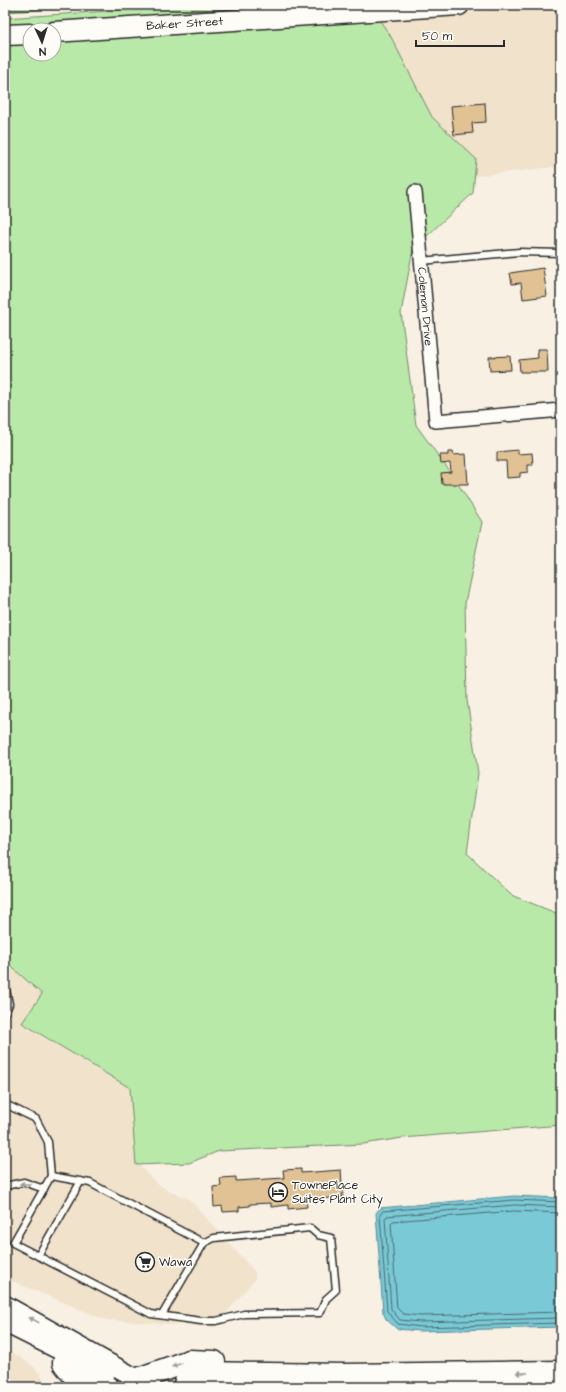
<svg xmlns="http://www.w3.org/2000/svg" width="566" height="1392" font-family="'Architects Daughter',sans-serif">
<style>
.built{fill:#f0e2cb}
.green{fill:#b9e9a8;stroke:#728a6a}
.water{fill:#7ac9d6;stroke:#5a8a92}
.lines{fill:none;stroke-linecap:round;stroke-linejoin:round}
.shore{stroke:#4b6a6f;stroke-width:1}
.building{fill:#e1c294;stroke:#2b2b2b}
.lane-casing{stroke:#2b2b2b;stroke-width:9}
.street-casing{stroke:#2b2b2b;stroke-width:16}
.secondary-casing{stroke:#2b2b2b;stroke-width:21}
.primary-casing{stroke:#2b2b2b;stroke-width:23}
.highway-casing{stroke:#2b2b2b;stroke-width:25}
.lane{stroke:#fdfcf7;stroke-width:6}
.street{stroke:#fdfcf7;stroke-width:13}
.secondary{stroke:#fdfcf7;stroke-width:18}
.primary{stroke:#fdfcf7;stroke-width:20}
.highway{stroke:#fdfcf7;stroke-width:22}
.oneway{fill:#9e9e9b}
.labels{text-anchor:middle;stroke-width:3;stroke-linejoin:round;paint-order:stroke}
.street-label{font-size:12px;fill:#2b2b2b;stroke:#fdfcf7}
.poi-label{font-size:12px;fill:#2b2b2b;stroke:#fdfcf7;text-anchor:start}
</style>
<rect width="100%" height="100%" fill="#f7f0e3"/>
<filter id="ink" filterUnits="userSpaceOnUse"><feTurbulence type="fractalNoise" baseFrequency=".025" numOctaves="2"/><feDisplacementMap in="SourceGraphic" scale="8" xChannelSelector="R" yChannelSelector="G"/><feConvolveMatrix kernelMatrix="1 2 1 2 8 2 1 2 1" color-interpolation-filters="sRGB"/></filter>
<g filter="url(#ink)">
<g class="built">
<polygon points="561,5 561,166 475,176 476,159 432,117 390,35 377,17"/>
<polygon points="5,961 42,994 22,1024 130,1088 136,1165 139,1165 155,1182 168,1191 189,1199 255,1272 255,1279 214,1327 106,1320 5,1278"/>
<polygon points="5,1348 33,1366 50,1387 5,1387"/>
</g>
<g class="green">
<polygon points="5,5 112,5 5,12"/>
<polygon points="197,5 359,5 5,29 5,18"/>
<polygon points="377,17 390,35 432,117 476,159 473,193 413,249 401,313 416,425 455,479 482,522 465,603 467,700 478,773 467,853 511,895 561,915 561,1125 402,1138 363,1144 219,1151 189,1163 136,1165 130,1088 22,1023 42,994 5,961 5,42 30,41 30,54 54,54 54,39"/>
</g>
<polygon class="water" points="514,1196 561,1198 561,1327 420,1331 397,1329 386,1319 383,1312 376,1213 380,1208"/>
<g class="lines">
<g class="shore">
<polyline points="561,1202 514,1200 383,1211 380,1215 387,1311 398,1324 421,1327 561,1323"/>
<polyline points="561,1207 514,1205 387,1216 385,1218 391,1309 400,1320 421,1322 561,1318"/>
<polyline points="561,1213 514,1211 393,1221 391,1223 397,1308 403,1314 421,1316 561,1312"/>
</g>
</g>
<g class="building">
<polygon points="485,103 486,122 472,123 473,133 454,135 451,106"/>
<polygon points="543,268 547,296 523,299 521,283 512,284 510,273"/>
<polygon points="537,349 547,349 548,372 520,372 519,360 538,358"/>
<polygon points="510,356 511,370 490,371 489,357"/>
<polygon points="518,450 518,454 532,453 533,465 528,465 528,472 520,473 520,477 507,478 506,461 497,461 497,452"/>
<polygon points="448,452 453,452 454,455 466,454 468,484 442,484 441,473 451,472 450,463 441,464 440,455 448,455"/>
<polygon points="301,1169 301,1173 341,1170 343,1197 306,1200 307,1207 288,1209 288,1205 271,1207 271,1203 250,1204 250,1206 239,1207 239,1211 223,1212 222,1206 214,1207 213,1187 221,1186 220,1178 236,1177 236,1181 284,1178 283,1170"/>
</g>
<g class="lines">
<defs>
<g id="lane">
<polyline points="421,261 519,252 561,253"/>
<polyline points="5,985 9,1004 5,1014"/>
<polyline points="5,1104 36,1119 48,1142 51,1176 13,1243 151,1314 201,1321 216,1321 244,1314 320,1313 326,1299 336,1290 331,1238 318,1235 310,1228 214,1238 204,1243 162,1315"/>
<polyline points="51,1176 90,1183 204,1243"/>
<polyline points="5,1186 24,1182 44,1189"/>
<polyline points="38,1256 81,1181"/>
</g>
<g id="street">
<path id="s1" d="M415,192l21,229 125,-11"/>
</g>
<g id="secondary">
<polyline points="5,1305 152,1387"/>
<polyline points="5,1323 101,1371 106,1372 107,1368"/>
<polyline points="84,1373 110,1387"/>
</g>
<g id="primary">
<path id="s2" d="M54,32l405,-27"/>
<polyline points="5,35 30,34"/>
</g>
<g id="highway">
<polyline points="64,1363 83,1387"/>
<polyline points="138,1379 189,1361 214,1362"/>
<polyline points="184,1387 186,1382 196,1373 344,1375 561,1372"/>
</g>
</defs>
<use href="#lane" class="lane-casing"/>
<use href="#street" class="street-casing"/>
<use href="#secondary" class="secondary-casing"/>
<use href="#primary" class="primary-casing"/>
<use href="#highway" class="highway-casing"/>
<use href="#lane" class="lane"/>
<use href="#street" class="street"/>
<use href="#secondary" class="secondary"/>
<use href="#primary" class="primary"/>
<use href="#highway" class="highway"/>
</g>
<defs><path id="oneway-solid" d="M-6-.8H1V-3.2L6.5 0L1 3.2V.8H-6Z"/></defs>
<g class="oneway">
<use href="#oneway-solid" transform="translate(25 1184) rotate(-179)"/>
<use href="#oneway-solid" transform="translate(34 1320) rotate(-152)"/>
<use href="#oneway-solid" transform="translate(177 1365) rotate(160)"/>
<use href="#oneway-solid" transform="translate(522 1373) rotate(179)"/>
</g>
</g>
<defs>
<symbol id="hotel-ring" viewBox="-11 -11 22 22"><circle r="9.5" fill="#fdfcf7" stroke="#2b2b2b" stroke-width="1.5"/><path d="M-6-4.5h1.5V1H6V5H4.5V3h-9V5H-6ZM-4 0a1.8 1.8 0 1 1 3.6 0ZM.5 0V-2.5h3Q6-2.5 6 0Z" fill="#2b2b2b"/></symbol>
<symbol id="supermarket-ring" viewBox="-11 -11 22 22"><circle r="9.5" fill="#fdfcf7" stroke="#2b2b2b" stroke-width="1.5"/><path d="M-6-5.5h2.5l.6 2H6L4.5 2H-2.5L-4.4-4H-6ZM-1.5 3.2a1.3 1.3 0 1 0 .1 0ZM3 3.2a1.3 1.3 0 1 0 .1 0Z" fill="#2b2b2b"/></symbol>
</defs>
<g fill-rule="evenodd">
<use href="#hotel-ring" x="267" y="1181" width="22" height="22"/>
<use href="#supermarket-ring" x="134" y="1251" width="22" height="22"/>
</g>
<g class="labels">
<g class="street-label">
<text dy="4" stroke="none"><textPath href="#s2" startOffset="131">Baker Street</textPath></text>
<text dy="4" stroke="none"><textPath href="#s1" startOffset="115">Coleman Drive</textPath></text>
</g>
<g class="poi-label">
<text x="292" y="1189">TownePlace<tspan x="292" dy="14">Suites Plant City</tspan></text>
<text x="159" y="1266">Wawa</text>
</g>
</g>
<rect width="566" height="1392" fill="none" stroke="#fdfcf7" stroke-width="20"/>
<rect x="10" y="10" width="546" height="1372" fill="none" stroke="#2b2b2b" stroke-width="1.5" filter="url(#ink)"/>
<g transform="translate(42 42) rotate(176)"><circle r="19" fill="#fdfcf7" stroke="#a9a8a5"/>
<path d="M0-3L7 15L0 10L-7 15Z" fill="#2b2b2b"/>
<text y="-6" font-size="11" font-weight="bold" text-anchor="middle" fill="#2b2b2b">N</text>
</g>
<path d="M416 40v6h88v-6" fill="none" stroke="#2b2b2b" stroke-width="2"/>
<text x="422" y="40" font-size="12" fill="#2b2b2b" stroke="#fdfcf7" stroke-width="3" paint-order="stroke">50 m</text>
</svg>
